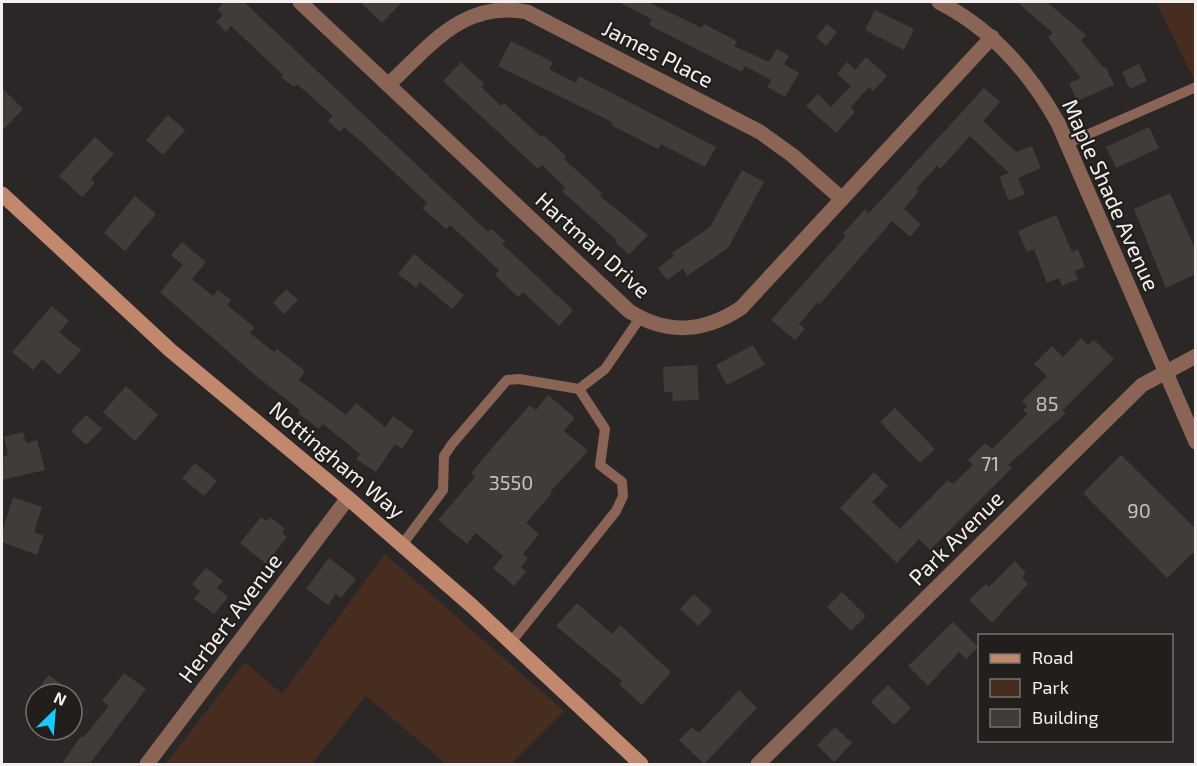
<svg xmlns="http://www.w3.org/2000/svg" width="1197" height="766" font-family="'Exo 2',sans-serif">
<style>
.green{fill:#472c20}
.building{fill:#403c3a}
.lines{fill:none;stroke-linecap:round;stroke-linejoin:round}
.lane{stroke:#8a6555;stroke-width:10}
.street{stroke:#8a6555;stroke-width:15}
.secondary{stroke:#c2886e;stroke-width:15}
.labels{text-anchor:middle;stroke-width:4.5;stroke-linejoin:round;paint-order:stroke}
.number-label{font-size:20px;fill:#c6c3c2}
.street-label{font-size:22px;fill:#f3f0ef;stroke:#211e1c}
</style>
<rect width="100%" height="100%" fill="#2b2726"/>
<g class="green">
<polygon points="1159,2 1195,2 1195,82 1157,4"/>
<polygon points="385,554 564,711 511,764 446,764 366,696 312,764 165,764 245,662 282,694"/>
</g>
<g class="building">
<polygon points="224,2 244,2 488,232 491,229 505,241 502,244 573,310 559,326 523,292 518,297 495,275 499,270 450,225 446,229 422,208 427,203 365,145 344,127 340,132 328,121 333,116 297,84 294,87 281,77 283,75 231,26 226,32 216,22 223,15 217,10"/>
<polygon points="360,2 402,2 382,23"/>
<polygon points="618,2 648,2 702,28 704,24 737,41 734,46 769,62 777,49 789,56 784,64 799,73 785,97 767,87 771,80 745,66 742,72 649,25 652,19"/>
<polygon points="1017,2 1047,2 1086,35 1081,40 1104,68 1106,67 1114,85 1077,101 1069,83 1081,78 1048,37 1053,33"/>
<polygon points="875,10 914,29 904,50 865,30"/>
<polygon points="827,24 837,32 826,46 816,37"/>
<polygon points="511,41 553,62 549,69 576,83 579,76 716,147 705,167 661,144 658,149 611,125 612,122 498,66"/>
<polygon points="866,57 887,76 873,91 869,87 851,107 855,112 836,133 806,106 818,94 831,107 851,86 837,74 847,62 855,70"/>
<polygon points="461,62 484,84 481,87 501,106 504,103 541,137 543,135 566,156 564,159 602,193 600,196 648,235 629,255 615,242 616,240 562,191 565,187 542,165 538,169 443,81"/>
<polygon points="1139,64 1147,81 1130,89 1122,72"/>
<polygon points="2,88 23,109 2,131"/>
<polygon points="984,88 1000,102 983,121 1016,152 1032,146 1041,168 1018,178 1025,194 1009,201 999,177 1009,173 970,136 940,169 937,166 916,189 919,191 904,209 921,224 910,237 892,221 820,304 818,302 799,324 805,329 795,340 771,320 846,236 843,234 865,209 869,213"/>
<polygon points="168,115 185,130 163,155 146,140"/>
<polygon points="1149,127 1159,148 1116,168 1106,147"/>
<polygon points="95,137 114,154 91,179 95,183 82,197 59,176"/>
<polygon points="742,170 764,182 728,248 687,276 683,269 667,280 658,268 674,256 672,253 710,227"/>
<polygon points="1170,193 1196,251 1196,274 1166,288 1134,209"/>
<polygon points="135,196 156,214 125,251 104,233"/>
<polygon points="1056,215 1072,252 1078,249 1085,267 1074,271 1078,279 1062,286 1059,278 1047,283 1034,249 1027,252 1018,231"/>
<polygon points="182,242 206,262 192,279 213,296 218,290 231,300 227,305 255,328 250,333 274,352 277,349 305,371 299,380 346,415 356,403 385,427 393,416 414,431 402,449 395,444 376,472 356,459 360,454 323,424 319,429 298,413 300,410 256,376 160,292 183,265 171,255"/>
<polygon points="414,254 464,295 452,309 420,282 416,288 398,274"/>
<polygon points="286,289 298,300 284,314 273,303"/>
<polygon points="52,306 69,321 59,332 81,350 59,375 42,359 33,370 12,352"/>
<polygon points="1081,338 1088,345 1094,340 1114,359 1063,410 1066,413 1008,465 1012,468 930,550 919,539 897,563 840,508 874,472 888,486 872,502 900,529 948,480 953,484 973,465 968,460 985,443 992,449 1027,414 1023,410 1027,406 1022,401 1047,376 1034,364 1052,346 1063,357"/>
<polygon points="753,345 765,365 727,385 716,365"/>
<polygon points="697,365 699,400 673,401 672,392 664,392 663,367"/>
<polygon points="126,386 158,415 135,441 103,412"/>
<polygon points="548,395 575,418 564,431 588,451 550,492 552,493 526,523 539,534 523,554 528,558 521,567 526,572 514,586 493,568 503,556 476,533 467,544 438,520 475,477 471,473 498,441 530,405 536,410"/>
<polygon points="895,408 935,449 920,463 880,422"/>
<polygon points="86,415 102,429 86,445 71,431"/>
<polygon points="23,432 26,443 37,440 45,470 2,480 2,457 8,455 4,437"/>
<polygon points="1121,455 1196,529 1196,550 1167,578 1083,493"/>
<polygon points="195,463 217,481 204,496 182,478"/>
<polygon points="13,497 42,507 34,532 44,536 37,555 2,542 2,532"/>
<polygon points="261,517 267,521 270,517 285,529 282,533 287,537 266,564 240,543"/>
<polygon points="329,558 356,579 341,598 336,594 328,605 306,589"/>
<polygon points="1015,561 1026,573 1022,577 1028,584 992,623 969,600 986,584 989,587"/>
<polygon points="206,568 223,581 217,588 228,597 214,614 194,599 200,591 192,584"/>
<polygon points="842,592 866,616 851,631 827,607"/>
<polygon points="694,594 712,611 698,626 680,609"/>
<polygon points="577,603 612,634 620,625 671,672 642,705 619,684 622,681 556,626"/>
<polygon points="953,622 978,647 966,659 959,652 928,686 908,666"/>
<polygon points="124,673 146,689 89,765 61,765 81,736 83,738 109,706 102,701"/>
<polygon points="49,675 75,694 34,694"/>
<polygon points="888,685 911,708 894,725 871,702"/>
<polygon points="739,690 757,708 704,764 679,740 692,727 699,733"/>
<polygon points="835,727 852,743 834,762 817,745"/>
</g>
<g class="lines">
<g class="lane">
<polyline points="1066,144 1196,87"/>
<polyline points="402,545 443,490 444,456 452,444 507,380 519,379 579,389 605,369 640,318"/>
<polyline points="511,642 616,511 623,496 622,482 600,465 605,429 579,389"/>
</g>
<g class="street">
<path d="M300,2l329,309c38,24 74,22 112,-3l251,-271"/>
<path d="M939,2c53,27 90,69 119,121l138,319"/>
<path d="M388,85c43,-40 75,-85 139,-73l233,120 32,23 50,44"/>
<polyline points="147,764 348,498"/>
<polyline points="758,764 1142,385 1196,356"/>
</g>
<polyline class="secondary" points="2,194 170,350 348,498 472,606 641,764"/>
</g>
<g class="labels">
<g class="number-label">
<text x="1047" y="411">85</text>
<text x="990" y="471">71</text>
<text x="511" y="490">3550</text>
<text x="1139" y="518">90</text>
</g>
<g class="street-label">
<text transform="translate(658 54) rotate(27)" y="8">James Place</text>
<text transform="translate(1111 195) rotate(66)" y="8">Maple Shade Avenue</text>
<text transform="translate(593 245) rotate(42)" y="8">Hartman Drive</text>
<text transform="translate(337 460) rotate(40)" y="8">Nottingham Way</text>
<text transform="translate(956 538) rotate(-45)" y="8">Park Avenue</text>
<text transform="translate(230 618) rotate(-53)" y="8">Herbert Avenue</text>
</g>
</g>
<rect width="1197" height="766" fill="none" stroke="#f3f0ef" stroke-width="6"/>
<rect x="978" y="634" width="195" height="108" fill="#211e1c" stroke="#757270" stroke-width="1.5"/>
<rect x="990" y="654" width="30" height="9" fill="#c2886e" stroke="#757270" stroke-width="1.5"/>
<text x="1032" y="664" font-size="18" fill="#f3f0ef">Road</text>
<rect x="990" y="679" width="30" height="18" fill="#472c20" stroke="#757270" stroke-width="1.5"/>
<text x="1032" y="694" font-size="18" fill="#f3f0ef">Park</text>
<rect x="990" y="709" width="30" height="18" fill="#403c3a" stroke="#757270" stroke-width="1.5"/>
<text x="1032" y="724" font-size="18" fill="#f3f0ef">Building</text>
<g transform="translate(54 712) rotate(25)"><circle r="28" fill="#211e1c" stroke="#757270" stroke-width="1.5"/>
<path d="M0-4.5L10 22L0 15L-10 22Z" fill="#1acafc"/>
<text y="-9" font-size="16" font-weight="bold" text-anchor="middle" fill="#f3f0ef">N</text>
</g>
</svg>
